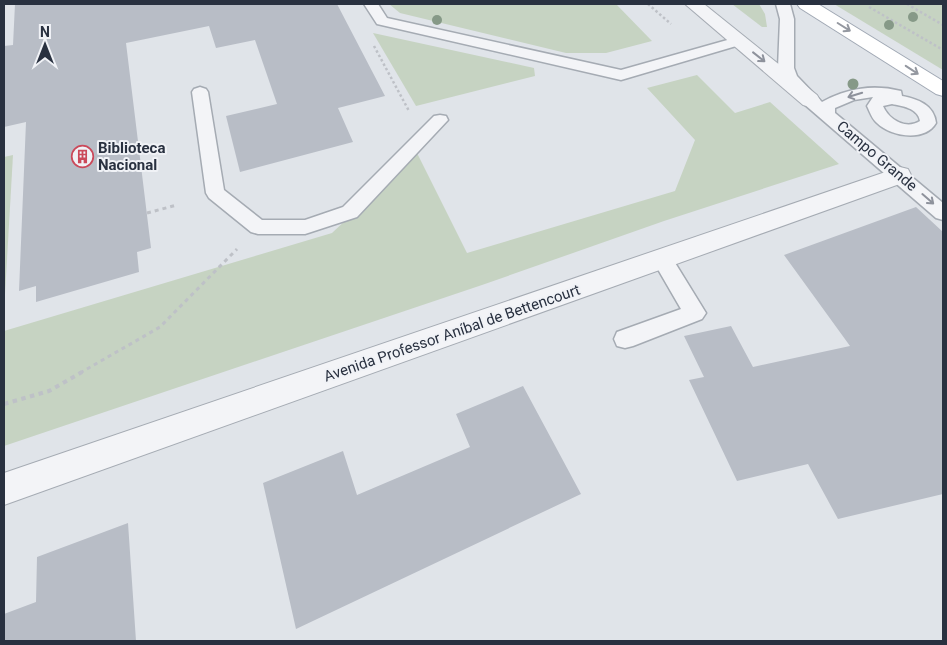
<svg xmlns="http://www.w3.org/2000/svg" width="947" height="645" font-family="Roboto,sans-serif">
<style>
.green{fill:#c6d3c2}
.building{fill:#b8bdc6}
.lines{fill:none;stroke-linecap:round;stroke-linejoin:round}
.lane-casing{stroke:#a5abb3;stroke-width:3}
.street-casing{stroke:#a5abb3;stroke-width:2}
.primary-casing{stroke:#a0a8b4;stroke-width:2}
.path-far2{stroke:#bec1c7;stroke-width:2.5;stroke-dasharray:2.5 2.5;stroke-linecap:butt}
.path-far1{stroke:#bec1c7;stroke-width:3;stroke-dasharray:4 4;stroke-linecap:butt}
.path{stroke:#bec1c7;stroke-width:4;stroke-dasharray:4.5 4.5;stroke-linecap:butt}
.lane{fill:#f3f4f7;fill-rule:evenodd}
.street{fill:#f3f4f7;fill-rule:evenodd}
.primary{fill:#fff;fill-rule:evenodd}
.tree{fill:#869987}
.oneway{stroke:#9498a0}
.oneway2{stroke:#8e929c}
.labels{text-anchor:middle;stroke-width:4;stroke-linejoin:round;paint-order:stroke}
.poi-label{font-size:15px;font-weight:bold;fill:#293140;stroke:#f0f2f6;text-anchor:start}
.street-label{font-size:15px;fill:#293140;stroke:#f0f2f6}
</style>
<rect width="100%" height="100%" fill="#e0e4e9"/>
<g class="green">
<polygon points="389,4 616,4 652,41 606,53 566,53 400,13"/>
<polygon points="732,4 759,4 765,14 767,27 762,27"/>
<polygon points="834,4 943,4 943,70"/>
<polygon points="373,33 534,68 535,76 416,106"/>
<polygon points="697,75 735,113 770,102 839,164 664,221 482,285 4,446 4,331 332,233 417,153 467,253 675,191 695,140 647,88"/>
<polygon points="13,155 4,312 4,157"/>
</g>
<g class="building">
<polygon points="15,4 337,4 385,96 338,108 353,142 240,172 226,116 277,104 255,40 216,48 209,26 126,43 151,248 137,252 139,272 36,302 36,286 19,291 26,122 4,127 4,46 13,45"/>
<polygon points="916,207 943,232 943,494 838,519 808,464 737,481 689,380 704,377 684,336 731,326 753,367 850,346 784,255"/>
<polygon points="523,386 581,494 296,629 263,483 343,451 357,495 470,447 456,414"/>
<polygon points="128,523 136,641 4,641 4,614 36,602 37,557"/>
</g>
<g class="lines">
<defs>
<g id="lane">
<polygon points="364,4 378,4 387,18 621,70 738,37 743,38 745,41 743,44 621,80 377,24"/>
<path d="M776,4h14l4,15v49l3,8 25,26c24,-14 52,-18 79,-11l1,5c16,3 32,9 34,27 -11,19 -45,14 -59,0 -5,-4 -7,-11 -10,-17l6,-9 -19,3 -19,8v5l108,90v17l-7,-2 -132,-114 -19,-23 -7,-13 2,-49zM892,104c10,2 26,4 28,17 -14,9 -31,-1 -37,-15z"/>
<polygon points="200,87 206,89 208,92 224,190 262,220 305,220 343,207 434,116 440,115 446,116 448,120 357,217 305,234 258,234 251,232 209,198 206,193 192,92 194,89"/>
<polygon points="662,251 669,253 706,313 702,319 633,346 625,348 617,346 614,339 617,332 681,309 652,259 655,253"/>
</g>
<g id="street">
<polygon points="685,4 704,4 817,95 820,100 817,105 810,107 803,105"/>
<polygon points="900,167 908,169 911,175 908,181 4,505 4,473"/>
</g>
<polygon id="primary" points="797,4 818,4 943,81 943,96 936,94 800,8"/>
</defs>
<use href="#lane" class="lane-casing"/>
<use href="#street" class="street-casing"/>
<use href="#primary" class="primary-casing"/>
<g class="path-far2">
<polyline points="648,4 671,24"/>
<polyline points="907,4 943,25"/>
<polyline points="869,7 943,50"/>
<polyline points="374,46 409,111"/>
</g>
<g class="path-far1">
<polyline points="147,213 177,205"/>
<polyline points="80,373 160,327 237,249"/>
</g>
<polyline class="path" points="4,404 49,391 82,372"/>
<use href="#lane" class="lane"/>
<use href="#street" class="street"/>
<use href="#primary" class="primary"/>
</g>
<g class="tree">
<circle cx="913" cy="17" r="5"/>
<circle cx="437" cy="20" r="5"/>
<circle cx="889" cy="25" r="5"/>
<circle cx="853" cy="84" r="5.5"/>
</g>
<defs><path id="oneway-shaft" d="M-6 0H5M1.5-3L5.5 0L1.5 3" fill="none" stroke-width="1.6" stroke-linecap="round" stroke-linejoin="round" transform="scale(1.25)"/></defs>
<g class="oneway">
<use href="#oneway-shaft" transform="translate(844 27) rotate(32)"/>
<use href="#oneway-shaft" transform="translate(912 70) rotate(33)"/>
</g>
<g class="oneway2">
<use href="#oneway-shaft" transform="translate(759 57) rotate(38)"/>
<use href="#oneway-shaft" transform="translate(855 95) rotate(163)"/>
<use href="#oneway-shaft" transform="translate(928 199) rotate(41)"/>
</g>
<defs>
<symbol id="building-ring" viewBox="-11 -11 22 22"><circle r="9.5" fill="#f0f2f6" stroke="#cb495a" stroke-width="1.5"/><path d="M-4-6H4V6H1V3H-1V6H-4ZM-2.5-4.3h1.7v1.8h-1.7ZM.8-4.3h1.7v1.8H.8ZM-2.5-1h1.7V.8h-1.7ZM.8-1h1.7V.8H.8Z" fill="#cb495a"/></symbol>
</defs>
<g fill-rule="evenodd">
<use href="#building-ring" x="70" y="144" width="25" height="25"/>
</g>
<g class="labels">
<g class="poi-label">
<text x="98" y="153">Biblioteca<tspan x="98" dy="17">Nacional</tspan></text>
</g>
<g class="street-label">
<text transform="translate(877 156) rotate(40)" y="5">Campo Grande</text>
<text transform="translate(452 333) rotate(-19)" y="5">Avenida Professor Aníbal de Bettencourt</text>
</g>
</g>
<rect width="947" height="645" fill="none" stroke="#293140" stroke-width="10"/>
<g transform="translate(45 45)" stroke="#f0f2f6" stroke-width="4" paint-order="stroke">
<path d="M0-4L9 19L0 12L-9 19Z" fill="#293140"/>
<text y="-8" font-size="14" font-weight="bold" text-anchor="middle" fill="#293140">N</text>
</g>
</svg>
